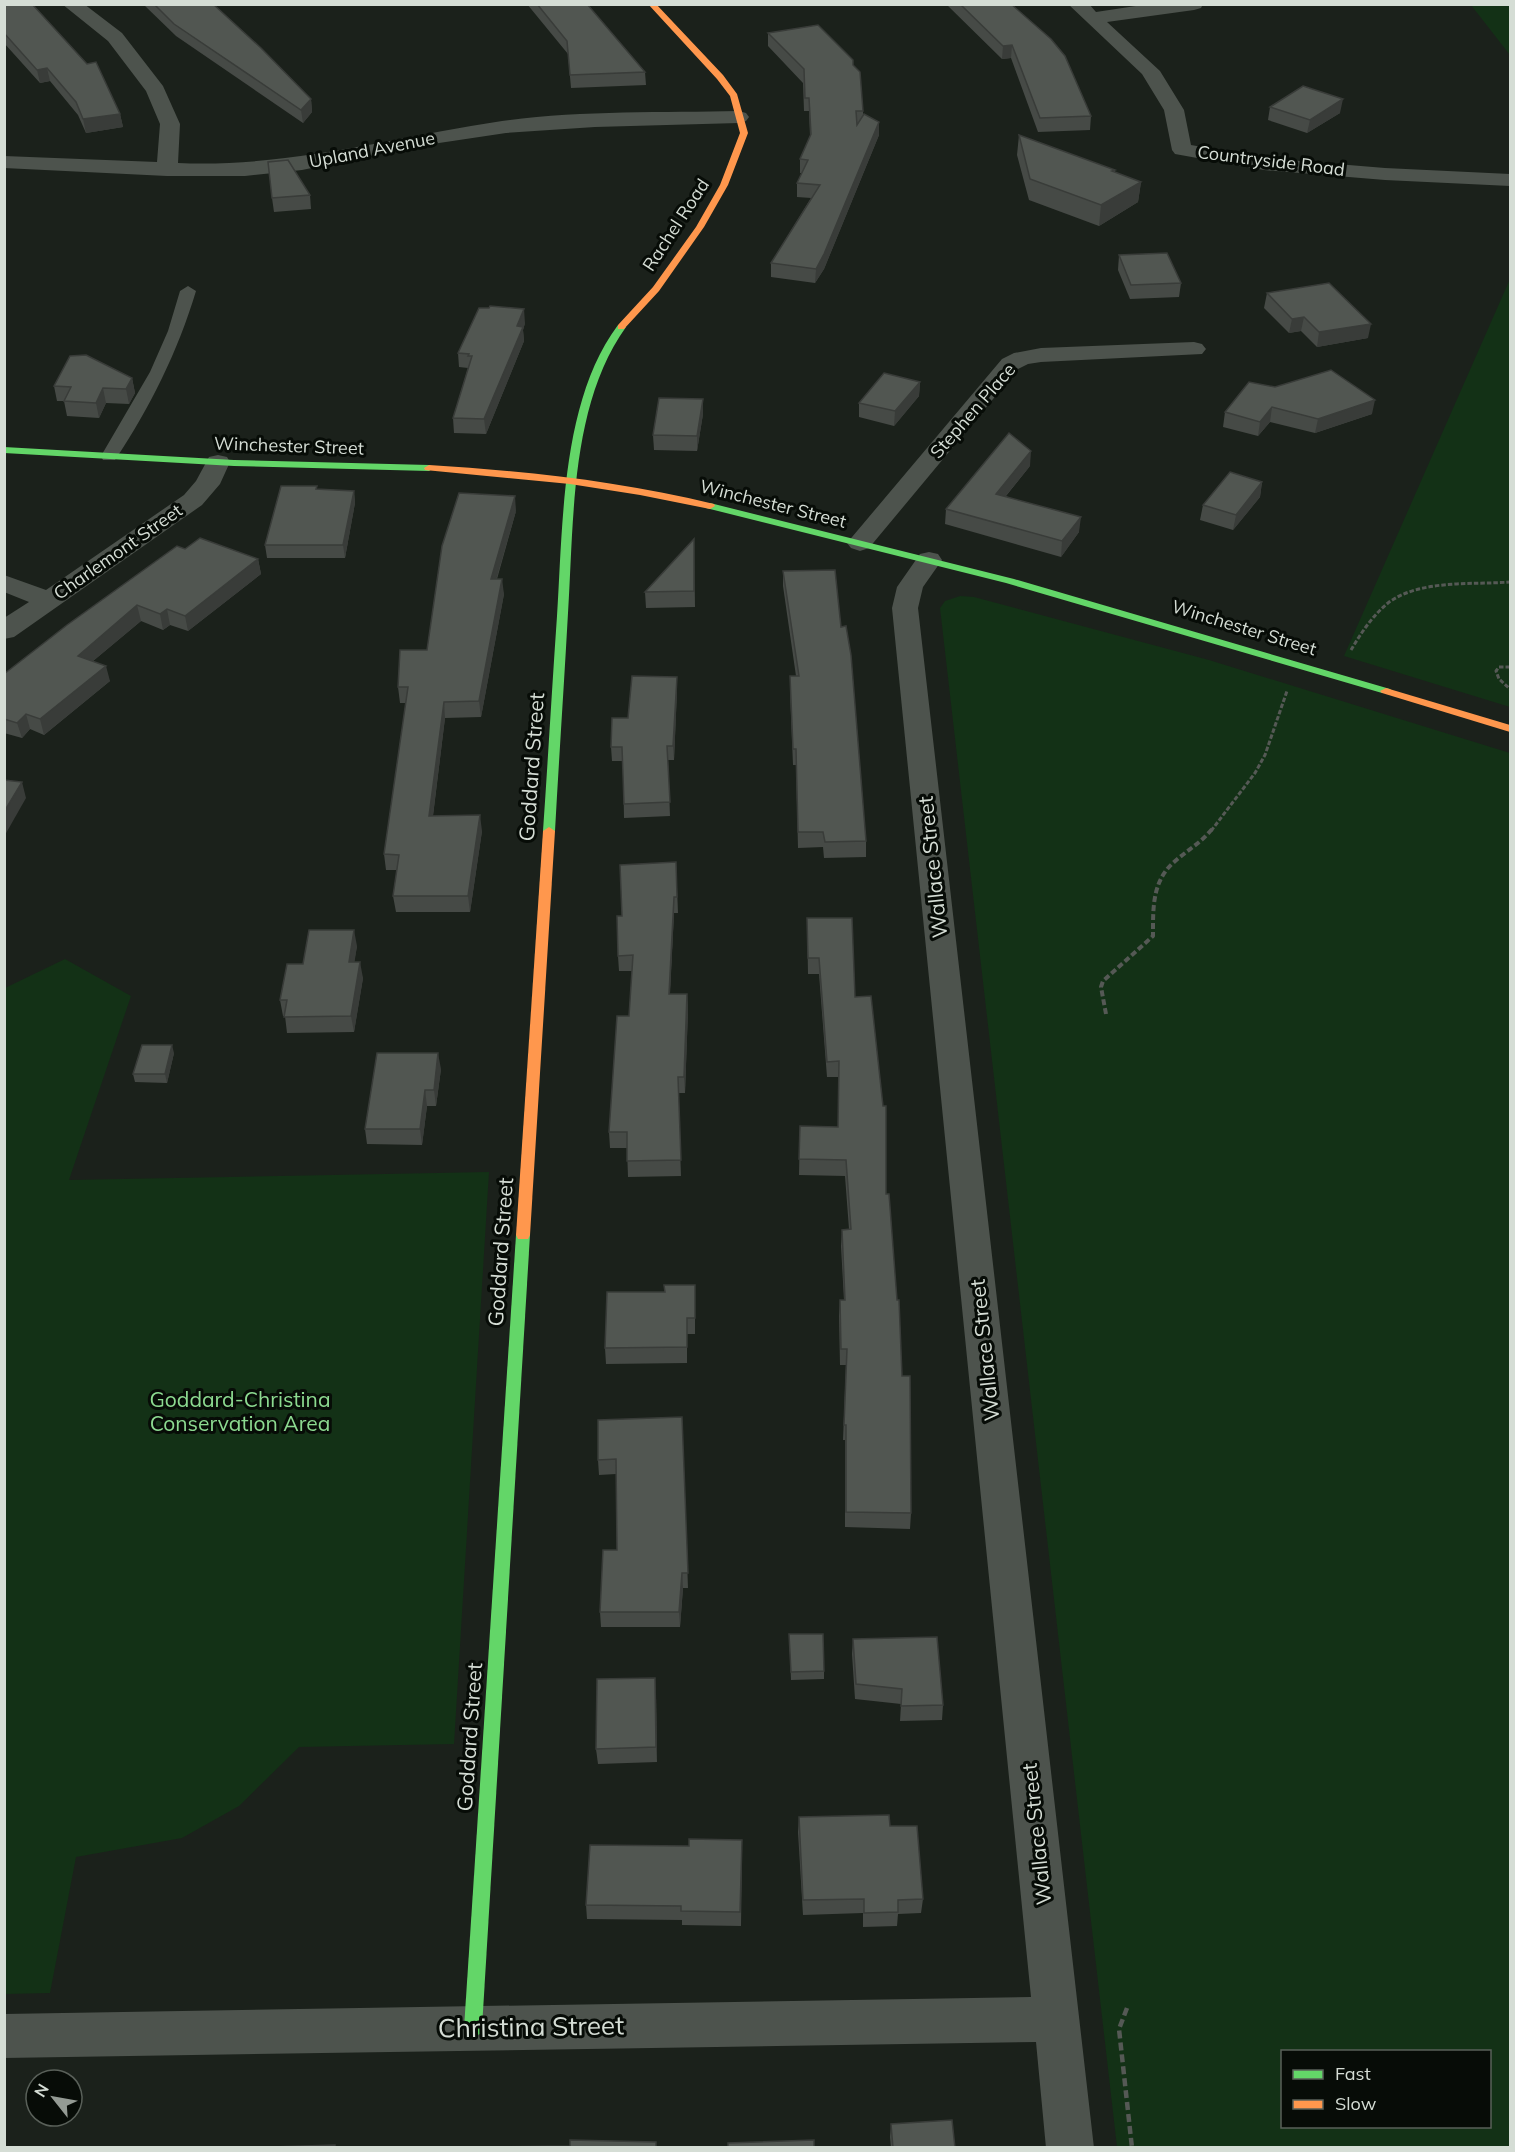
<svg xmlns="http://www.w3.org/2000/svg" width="1515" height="2152" font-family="Mulish,sans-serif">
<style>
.green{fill:#133116;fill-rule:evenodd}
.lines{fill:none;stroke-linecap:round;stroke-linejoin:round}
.path-far2{stroke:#555955;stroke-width:3;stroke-dasharray:4.5 2;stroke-linecap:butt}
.path-far1{stroke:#555955;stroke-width:4;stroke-dasharray:6 3;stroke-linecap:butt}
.path{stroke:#555955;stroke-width:4.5;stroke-dasharray:8 4;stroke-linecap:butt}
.lane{fill:#4d534d;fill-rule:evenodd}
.street{fill:#4d534d;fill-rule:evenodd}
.fast{fill:#63d668;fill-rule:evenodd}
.slow{fill:#ff974d;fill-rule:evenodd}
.wall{fill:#464a46}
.shaded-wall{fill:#393c39}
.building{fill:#515651;stroke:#393c39;stroke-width:1.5}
.labels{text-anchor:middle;stroke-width:6;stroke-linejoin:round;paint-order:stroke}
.far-street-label{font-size:18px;fill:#d5ddd5;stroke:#070c07}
.street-label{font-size:21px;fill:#d5ddd5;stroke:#070c07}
.park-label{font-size:21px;fill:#8cda90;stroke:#070c07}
.near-street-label{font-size:26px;fill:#d5ddd5;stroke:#070c07}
</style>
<rect width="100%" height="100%" fill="#1b211b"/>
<g class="green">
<polygon points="1471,5 1510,5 1510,55"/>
<polygon points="1510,279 1510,707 1344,656"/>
<path d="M960,596l14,1 235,63 301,93v1394h-393l-177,-1539 5,-7zM1282,2052h208v74h-208z"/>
<polygon points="65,959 131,996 69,1180 489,1172 454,1744 299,1747 239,1806 182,1838 76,1857 50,1993 5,1994 5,988"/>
</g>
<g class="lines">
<g class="path-far2">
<path d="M1351,650c10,-17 22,-35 37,-47 32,-24 84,-18 122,-21"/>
<polyline points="1510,667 1499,667 1496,671 1499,679 1510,689"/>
<polyline points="1211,831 1255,773 1265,755 1287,691"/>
</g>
<path class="path-far1" d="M1106,1014l-5,-27 2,-6 50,-45c0,-27 -1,-54 20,-73 13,-12 28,-20 39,-34"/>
<polyline class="path" points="1127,2008 1119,2029 1132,2148"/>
<path class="lane" d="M188,286l8,5c-18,60 -46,117 -81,169h-12l-2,-4 49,-84 18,-41 12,-40z"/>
<g class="street">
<path d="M62,4h22l38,29 41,53 17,38 -2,39c110,5 216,-26 324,-42 78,-11 159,-8 237,-10l7,2 3,4 -3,4 -7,2 -144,4 -89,6 -87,13 -117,24 -57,6h-78l-163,-8v-12l153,6 3,-38 -14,-33 -38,-50z"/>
<polygon points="1068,4 1089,4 1096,12 1149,4 1203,4 1201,8 1194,10 1107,22 1160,71 1184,110 1191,145 1264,158 1385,168 1510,174 1510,186 1385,180 1264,170 1175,154 1172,150 1164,110 1142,74"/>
<polygon points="1194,342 1202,344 1206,349 1202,354 1041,362 1028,364 1018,369 869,548 860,551 851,548 847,543 1002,359 1014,353 1041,348"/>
<polygon points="218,455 227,457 230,462 220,484 202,505 14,637 4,639 4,618 29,602 4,592 4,575 46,590 184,495 196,481 209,457"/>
<polygon points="929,552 938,554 942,560 923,587 918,608 1094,2148 1046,2148 1036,2042 4,2058 4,2014 1031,1997 892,608 897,587 920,554"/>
</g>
<g class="fast">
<path d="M618,325l8,2c-56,78 -52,194 -58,286 -4,73 -9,145 -13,218l-6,4 -6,-4c5,-72 9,-143 14,-215 6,-91 4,-215 61,-291z"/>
<polygon points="4,447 234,460 429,465 434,468 429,471 234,466 4,453"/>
<polygon points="710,503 1014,579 1390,689 1392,691 1390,693 1382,693 1006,583 706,508 706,504"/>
<polygon points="523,1230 528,1231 530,1235 482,2028 480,2034 473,2037 466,2034 464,2028 516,1235 518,1231"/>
</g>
<g class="slow">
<polygon points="648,4 656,4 723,75 737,94 748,133 728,185 704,227 659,291 624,329 618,329 618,325 653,287 696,227 720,185 740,133 730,96 717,79"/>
<path d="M429,465c96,6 191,16 285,39l1,2 -5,3 -70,-14 -70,-11 -145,-14 -1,-2z"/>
<polygon points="1386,688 1510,725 1510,732 1382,693 1380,691"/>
<polygon points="549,827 555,831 530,1235 528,1239 518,1239 516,1235 543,831"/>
</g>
</g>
<g class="wall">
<polygon points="4,4 120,114 123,127 86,133 78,115 50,81 40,83 4,43"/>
<polygon points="143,4 213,4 311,99 312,112 303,123 176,36"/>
<polygon points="527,4 587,4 645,72 646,85 571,88 568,54"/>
<polygon points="946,4 1011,4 1091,116 1090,130 1038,132 1011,58 1002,59"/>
<polygon points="768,33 853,65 863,111 863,116 879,122 879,135 824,269 815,283 771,277 771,263 811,198 797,197 797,183 802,173 800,173 800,159 810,136 809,111 804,111 803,83 768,46"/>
<polygon points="1270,107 1340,113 1307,133 1268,120"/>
<polygon points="1019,135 1115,170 1115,172 1141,182 1138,202 1099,226 1029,200 1017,155"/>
<polygon points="310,195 311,209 274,212 272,198"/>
<polygon points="1119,255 1181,283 1179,297 1130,299 1118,270"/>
<polygon points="1267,293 1368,338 1317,347 1301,331 1289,333 1264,308"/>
<polygon points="525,323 523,330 524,341 486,434 454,433 453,418 468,368 459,367 458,353"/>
<polygon points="132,378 135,393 129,404 106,403 99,418 67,416 64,401 57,401 54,386"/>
<polygon points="920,382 919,396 894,426 859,417 859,403"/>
<polygon points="1249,382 1372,414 1315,433 1270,422 1258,436 1223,427 1225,412"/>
<polygon points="703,399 703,414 697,451 654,450 653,435"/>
<polygon points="1030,466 1006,496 1079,532 1061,557 945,524 946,509"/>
<polygon points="1262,482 1260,497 1233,530 1200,520 1203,505"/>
<polygon points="317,489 354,491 355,503 345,558 267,558 265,545"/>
<polygon points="516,511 497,579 504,594 481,717 445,718 433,816 482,831 470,912 396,912 393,896 397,870 386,870 384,854 406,703 400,703 398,687 427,650"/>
<polygon points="694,539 695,607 646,608 645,592"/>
<polygon points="185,549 258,559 261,574 188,631 170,625 163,630 141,621 93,661 110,681 44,735 30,729 22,738 4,733 4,674"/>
<polygon points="783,571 841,627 866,841 866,857 824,858 823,847 798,848 796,765 793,765 790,691 790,676 796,676 783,586"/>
<polygon points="677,691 674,760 668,760 670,816 624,818 623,761 612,761 611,747 628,718"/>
<polygon points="676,862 678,913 674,913 670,994 687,994 688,1010 685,1093 678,1093 681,1176 628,1177 627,1148 610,1148 609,1132 629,1016 632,971 619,971 618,956 622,916"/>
<polygon points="807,918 855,997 886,1194 902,1376 911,1513 910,1529 845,1527 845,1440 843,1440 846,1365 840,1365 839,1316 840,1300 844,1300 841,1246 842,1230 849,1229 845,1176 799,1175 800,1126 838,1127 838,1077 827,1077 819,974 808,974"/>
<polygon points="357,946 354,962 363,978 354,1032 287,1033 285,1016 283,1016 280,1000 303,964"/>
<polygon points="174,1053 167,1083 135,1082 133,1074"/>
<polygon points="441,1069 436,1106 427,1106 422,1145 367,1144 365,1129"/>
<polygon points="695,1285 695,1334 687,1334 687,1363 606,1364 605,1348 665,1292"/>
<polygon points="682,1417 688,1588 683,1588 680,1627 601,1627 600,1612 617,1550 616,1474 599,1475 598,1460"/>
<polygon points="789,1634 824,1671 824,1679 791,1680"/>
<polygon points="853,1639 943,1705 942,1720 900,1721 901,1704 855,1699 852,1654"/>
<polygon points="656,1693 657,1762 598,1764 596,1749"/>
<polygon points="799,1817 890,1826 923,1899 921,1913 898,1914 897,1926 863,1927 863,1913 803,1915 798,1832"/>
<polygon points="742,1854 741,1926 682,1925 682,1920 587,1919 586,1905"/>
<polygon points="891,2124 955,2148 891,2148 890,2137"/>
</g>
<g class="shaded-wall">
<polygon points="1012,45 1011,58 1002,59 1003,46"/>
<polygon points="47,68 50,81 40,83 37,70"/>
<polygon points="311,99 312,112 303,123 301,110"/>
<polygon points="1343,99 1340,113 1307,133 1310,120"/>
<polygon points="120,114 123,127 86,133 83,119"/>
<polygon points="879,122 879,135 824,269 815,283 816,269"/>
<polygon points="1141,182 1138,202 1099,226 1101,205"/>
<polygon points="524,309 525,323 523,330 524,341 486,434 484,419 517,326"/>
<polygon points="1304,317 1301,331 1289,333 1292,319"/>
<polygon points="1371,324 1368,338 1317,347 1319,332"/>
<polygon points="132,378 135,393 129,404 126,389"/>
<polygon points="920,382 919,396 894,426 895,411"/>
<polygon points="103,388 106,403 99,418 96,403"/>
<polygon points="703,399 703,414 697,451 697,436"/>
<polygon points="1375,400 1372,414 1315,433 1318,419"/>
<polygon points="1272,407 1270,422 1258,436 1260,422"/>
<polygon points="1031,451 1030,466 995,509 996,494"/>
<polygon points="1262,482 1260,497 1233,530 1236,515"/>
<polygon points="354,491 355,503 345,558 343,545"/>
<polygon points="515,496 516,511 492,594 491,579"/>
<polygon points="1081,517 1079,532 1061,557 1062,541"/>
<polygon points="258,559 261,574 188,631 185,616"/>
<polygon points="502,579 504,594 481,717 479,701"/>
<polygon points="137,605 141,621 81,671 78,656"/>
<polygon points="167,609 170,625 163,630 160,614"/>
<polygon points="106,666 110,681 44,735 40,719"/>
<polygon points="677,677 677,691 674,760 673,746"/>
<polygon points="444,702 445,718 431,831 429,816"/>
<polygon points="26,714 30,729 22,738 17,723"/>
<polygon points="22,782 26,798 5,835 4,812"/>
<polygon points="480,815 482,831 470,912 468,896"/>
<polygon points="674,897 674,913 669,1010 669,994"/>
<polygon points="354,930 357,946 352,978 349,962"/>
<polygon points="360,962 363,978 354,1032 351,1016"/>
<polygon points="687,994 688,1010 685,1093 684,1077"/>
<polygon points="172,1045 174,1053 167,1083 165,1074"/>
<polygon points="438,1053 441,1069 436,1106 434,1090"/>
<polygon points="425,1090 427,1106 422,1145 420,1129"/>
<polygon points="682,1573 683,1588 680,1627 679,1612"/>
<polygon points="655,1678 656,1693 657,1762 656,1747"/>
</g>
<g class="building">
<polygon points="4,4 32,4 87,64 96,62 120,114 83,119 76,102 47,68 37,70 4,33"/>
<polygon points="154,4 213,4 261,48 311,99 301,110 174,24"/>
<polygon points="537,4 587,4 645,72 570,75 567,41"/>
<polygon points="960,4 1011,4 1051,39 1065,56 1091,116 1040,118 1012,45 1003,46"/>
<polygon points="818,25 853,60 853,65 860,72 863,111 856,111 857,125 864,114 879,122 824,254 816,269 771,263 820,185 797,183 808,160 800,159 811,134 809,98 805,98 804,69 768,33"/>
<polygon points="1303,86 1343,99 1310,120 1270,107"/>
<polygon points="1019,135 1115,170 1112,171 1141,182 1101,205 1030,179"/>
<polygon points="288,160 310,195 272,198 268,162"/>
<polygon points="1167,253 1181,283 1131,285 1119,255"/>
<polygon points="1329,283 1371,324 1319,332 1304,317 1292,319 1267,293"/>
<polygon points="490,306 524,309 517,326 523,327 484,419 453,418 472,356 468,356 469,354 458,353 479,308 489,308"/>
<polygon points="86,355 132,378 126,389 103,388 96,403 64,401 71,387 54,386 70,356"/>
<polygon points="1331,370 1375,400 1318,419 1272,407 1260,422 1225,412 1249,382 1275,387"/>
<polygon points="884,373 920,382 895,411 859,403"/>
<polygon points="659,398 703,399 697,436 653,435"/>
<polygon points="1009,433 1031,451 996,494 1081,517 1062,541 946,509"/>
<polygon points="1230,472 1262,482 1236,515 1203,505"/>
<polygon points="281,486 317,486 316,489 354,491 343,545 265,545"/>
<polygon points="459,493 515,496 491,579 502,579 479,701 444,702 429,816 480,815 468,896 393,896 399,855 384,854 408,687 398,687 400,650 427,650 442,546"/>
<polygon points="200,538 258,559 185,616 167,609 160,614 137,605 78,656 106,666 40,719 26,714 17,723 4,719 4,674 67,625 177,546 185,549"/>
<polygon points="694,539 694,591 645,592"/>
<polygon points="835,570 841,627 846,626 851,655 866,841 825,842 823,832 798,832 796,749 793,749 790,676 799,676 783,571"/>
<polygon points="632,676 677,677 673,746 667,746 670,802 624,804 622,747 611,747 612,718 628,718"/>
<polygon points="4,780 22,782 4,812"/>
<polygon points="676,862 677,897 674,897 669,994 687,994 684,1077 678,1077 681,1160 627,1161 627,1132 609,1132 617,1016 629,1016 633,955 618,956 617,916 622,916 620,865"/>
<polygon points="807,918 852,918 855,997 871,996 883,1106 886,1106 886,1194 889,1194 897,1300 899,1300 902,1376 910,1376 911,1513 846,1512 846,1425 844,1425 847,1349 841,1349 840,1300 845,1300 842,1230 851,1229 846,1160 799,1159 800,1126 838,1127 839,1061 827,1062 819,958 808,958"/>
<polygon points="309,930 354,930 349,962 360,962 351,1016 284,1017 287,1000 280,1000 287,964 303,964"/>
<polygon points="142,1045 172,1045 165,1074 133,1074"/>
<polygon points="377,1053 438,1053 434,1090 425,1090 420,1129 365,1129"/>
<polygon points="664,1285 695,1285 695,1318 687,1318 687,1347 605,1348 607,1292 665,1292"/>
<polygon points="682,1417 688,1573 682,1573 679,1612 600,1612 603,1550 617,1550 616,1459 598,1460 598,1420"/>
<polygon points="789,1634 823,1634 824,1671 791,1672"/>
<polygon points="937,1637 943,1705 901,1706 902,1689 856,1684 853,1639"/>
<polygon points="655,1678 656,1747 596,1749 597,1679"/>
<polygon points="889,1815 890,1826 917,1826 923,1899 898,1900 898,1912 864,1913 864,1899 803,1900 799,1817"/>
<polygon points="689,1839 742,1840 740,1912 681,1911 681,1906 586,1905 590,1845 689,1846"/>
<polygon points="952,2120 955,2148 893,2148 891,2124"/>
<polygon points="570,2140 656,2142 656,2148 421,2148 570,2146"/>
<polygon points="814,2140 814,2148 728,2148 728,2143"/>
<polygon points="335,2145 335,2148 239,2148"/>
</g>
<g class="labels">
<g class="far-street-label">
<text transform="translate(372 150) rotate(-11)" y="6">Upland Avenue</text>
<text transform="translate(1271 161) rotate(7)" y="6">Countryside Road</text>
<text transform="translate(676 225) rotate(-57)" y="6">Rachel Road</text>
<text transform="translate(973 411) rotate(-49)" y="6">Stephen Place</text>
<text transform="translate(289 446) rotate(2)" y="6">Winchester Street</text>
<text transform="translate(773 504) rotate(14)" y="6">Winchester Street</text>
<text transform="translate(118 552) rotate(-35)" y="6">Charlemont Street</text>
<text transform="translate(1244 628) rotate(17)" y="6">Winchester Street</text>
</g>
<g class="street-label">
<text transform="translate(532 767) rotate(-86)" y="7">Goddard Street</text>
<text transform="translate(933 867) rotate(-96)" y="7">Wallace Street</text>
<text transform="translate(501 1252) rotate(-86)" y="7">Goddard Street</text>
<text transform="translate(985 1350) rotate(-96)" y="7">Wallace Street</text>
<text transform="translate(470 1737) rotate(-86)" y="7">Goddard Street</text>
<text transform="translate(1037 1834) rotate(-96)" y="7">Wallace Street</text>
</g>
<g class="park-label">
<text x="240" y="1407">Goddard-Christina<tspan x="240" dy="24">Conservation Area</tspan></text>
</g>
<g class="near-street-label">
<text transform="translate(531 2027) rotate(-1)" y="9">Christina Street</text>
</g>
</g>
<rect width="1515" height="2152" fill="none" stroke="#d5ddd5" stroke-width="12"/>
<rect x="1281" y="2050" width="210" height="78" fill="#070c07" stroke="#596059" stroke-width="1.5"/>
<rect x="1293" y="2070" width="30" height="9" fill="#63d668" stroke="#596059" stroke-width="1.5"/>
<text x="1335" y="2080" font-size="18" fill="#d5ddd5">Fast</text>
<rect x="1293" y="2100" width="30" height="9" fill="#ff974d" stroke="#596059" stroke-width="1.5"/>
<text x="1335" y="2110" font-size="18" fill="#d5ddd5">Slow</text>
<g transform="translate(54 2098) rotate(301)"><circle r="28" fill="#070c07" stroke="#596059" stroke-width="1.5"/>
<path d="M0-4.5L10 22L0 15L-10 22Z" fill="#949b94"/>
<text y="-9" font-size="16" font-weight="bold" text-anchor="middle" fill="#d5ddd5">N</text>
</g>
</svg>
